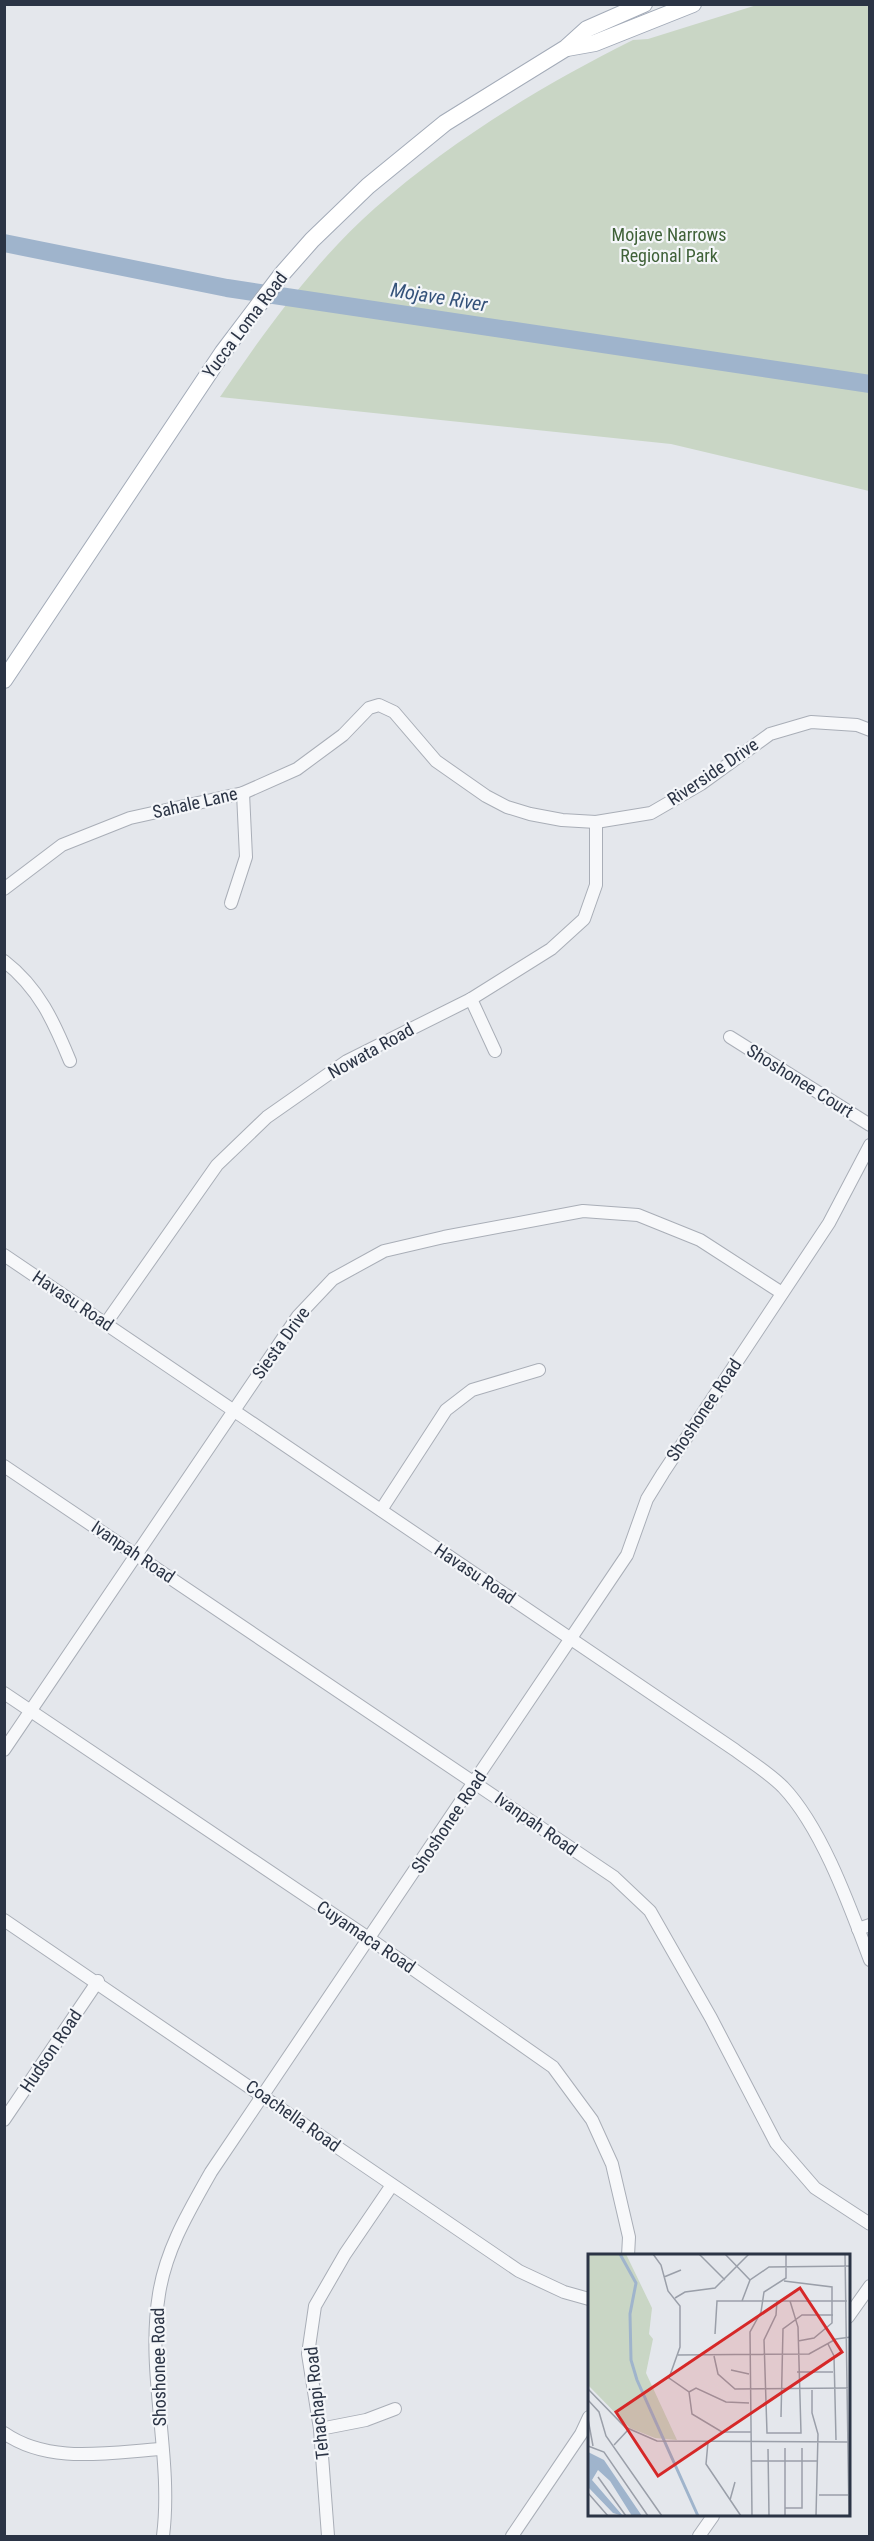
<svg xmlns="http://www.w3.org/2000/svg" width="874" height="2541" font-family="'Roboto Condensed',sans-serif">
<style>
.green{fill:#c9d6c5}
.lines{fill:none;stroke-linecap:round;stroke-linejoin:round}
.river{stroke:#9fb4cc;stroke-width:18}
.minor-casing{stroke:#a9aeb7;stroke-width:14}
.major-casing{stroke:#a3abb8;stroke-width:18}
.minor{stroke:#f7f8fa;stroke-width:12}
.major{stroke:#fff;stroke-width:16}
.labels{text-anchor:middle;stroke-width:4.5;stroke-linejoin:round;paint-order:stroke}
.park-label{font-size:18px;fill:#3f6138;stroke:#f4f6f9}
.street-label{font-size:18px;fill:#2b3445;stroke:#f4f6f9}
.water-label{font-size:20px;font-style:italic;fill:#34527a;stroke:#f4f6f9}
.inset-river{fill:none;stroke:#9fb4cc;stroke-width:3}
.inset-road{fill:none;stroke:#9a9fa9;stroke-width:1.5}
.view{fill:#d62828;fill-opacity:0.15;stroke:#d62828;stroke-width:3}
.inset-edge{fill:none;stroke:#2b3445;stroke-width:3}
</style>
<rect width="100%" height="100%" fill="#e4e7ec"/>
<path class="green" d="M760,4l109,1v486l-198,-47 -451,-47c45,-66 94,-135 155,-189 77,-68 166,-122 258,-168l15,-1z"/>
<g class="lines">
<polyline class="river" points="4,243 227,288 870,384"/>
<defs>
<g id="minor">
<polyline points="4,889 62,845 130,818 243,793 297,769 343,735 369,708 379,705 394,712 436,761 486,796 507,807 530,814 562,820 596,822 651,813 701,784 770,734 811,722 857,725 870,730"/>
<polyline points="231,903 246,857 243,793"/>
<path d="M4,961c35,27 50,61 66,100"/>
<polyline points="471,999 495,1051"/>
<polyline points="730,1037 870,1125"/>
<path d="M4,1255l731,495c16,12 34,23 48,37 39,41 67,120 87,173"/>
<polyline points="106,1323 217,1165 267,1117 347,1061 471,999 551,949 584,919 596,885 596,822"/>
<polyline points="4,1466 614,1877 650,1911 711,2018 776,2143 815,2188 870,2224"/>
<polyline points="381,1510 446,1410 472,1390 539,1370"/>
<polyline points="4,1693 370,1939 553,2067 592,2120 612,2164 629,2237 628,2256"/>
<polyline points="4,1750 298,1316 333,1279 384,1251 444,1237 583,1211 638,1215 700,1240 782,1293"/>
<polyline points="4,1920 519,2271 564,2292 589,2299"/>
<polyline points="858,1929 870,1925"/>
<polyline points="4,2120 98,1981"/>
<polyline points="848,2317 870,2286"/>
<polyline points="320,2429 366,2420 395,2409"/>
<path d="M4,2433c46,32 106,19 158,16"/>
<path d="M163,2536c10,-78 -17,-163 -4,-242 7,-45 30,-83 52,-122l416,-617 20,-56 16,-26 166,-250 41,-78"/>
<polyline points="328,2536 320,2429 308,2354 315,2306 345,2254 392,2185"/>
<polyline points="512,2536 581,2434 589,2417"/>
<polyline points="699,2536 713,2516"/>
</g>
<g id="major">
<polyline points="567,48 595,43 693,4"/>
<polyline points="4,680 223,352 282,274 312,240 368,186 445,123 566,48 587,29 644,4"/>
</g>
</defs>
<use href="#minor" class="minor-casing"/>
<use href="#major" class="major-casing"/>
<use href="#minor" class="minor"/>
<use href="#major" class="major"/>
</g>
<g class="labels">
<g class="park-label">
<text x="669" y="241">Mojave Narrows<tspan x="669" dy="21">Regional Park</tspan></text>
</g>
<g class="street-label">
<text transform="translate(245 325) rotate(-53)" y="6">Yucca Loma Road</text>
<text transform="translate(713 772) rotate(-34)" y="6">Riverside Drive</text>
<text transform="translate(195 803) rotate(-13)" y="6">Sahale Lane</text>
<text transform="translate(371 1051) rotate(-29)" y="6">Nowata Road</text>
<text transform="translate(800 1081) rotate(32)" y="6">Shoshonee Court</text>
<text transform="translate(73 1301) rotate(34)" y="6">Havasu Road</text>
<text transform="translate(281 1343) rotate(-54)" y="6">Siesta Drive</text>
<text transform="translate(704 1410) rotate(-56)" y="6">Shoshonee Road</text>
<text transform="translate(133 1552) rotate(34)" y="6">Ivanpah Road</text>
<text transform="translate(475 1574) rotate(34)" y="6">Havasu Road</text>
<text transform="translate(449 1822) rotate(-56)" y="6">Shoshonee Road</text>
<text transform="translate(536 1824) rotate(35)" y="6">Ivanpah Road</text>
<text transform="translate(366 1937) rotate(34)" y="6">Cuyamaca Road</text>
<text transform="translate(51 2051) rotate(-56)" y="6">Hudson Road</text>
<text transform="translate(293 2116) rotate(35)" y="6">Coachella Road</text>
<text transform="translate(159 2367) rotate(-91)" y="6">Shoshonee Road</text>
<text transform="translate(317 2403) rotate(-96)" y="6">Tehachapi Road</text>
</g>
<g class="water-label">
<text transform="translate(439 297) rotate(9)" y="7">Mojave River</text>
</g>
</g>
<g transform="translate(588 2254)">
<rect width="262" height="262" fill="#e4e7ec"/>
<path d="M0,0h38l26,54 -3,26 4,5 -7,34 31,67 -22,-2 -25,-10 -42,-43z" fill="#c9d6c5"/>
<path d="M0,198l16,8 38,56h-10l-22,-35 -12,-11 -6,10 31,36 -10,-3 -25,-26z" fill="#9fb4cc"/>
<path class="inset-river" d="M32,0l16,29 -6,31 1,46 6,20 61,136"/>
<path class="inset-road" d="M65,0l8,11 7,26 12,15v41l-11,31 20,14 3,22 30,18h29M111,0l26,26M137,0l25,26M257,0l4,262M76,23l17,-7M196,27l48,6v36l-18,15 -16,3M87,44l10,-6 30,-4 34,-34M154,47l8,-21 19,-13 82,-1M189,47l-1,14 -12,25 3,93h34l-3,-106 -8,-26M127,80l2,-33h130M240,90l6,12 2,84M90,101l131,-1 27,-15 15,-2M126,102l4,18 17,15 113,-1M143,116l18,4M209,118h36M0,135l37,38 32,14 191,1M224,136v23l6,21 -2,82M101,138l7,-4 30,14 23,1M0,146l11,12 7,24 56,80M193,163l2,-88 19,-14h31M0,165l5,27M120,188l-2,22 35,52M26,191l14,-15M0,192l16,6 44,64M197,194v68M180,195l1,67M163,207h67M10,223l28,39M0,239l20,23M231,241h30M142,246l5,-18M197,254h17v-60M164,262l-2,-184 11,-20 3,-20 22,-14v-24"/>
<path class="view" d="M212,34l42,64 -184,124 -42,-64z"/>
<rect width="262" height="262" class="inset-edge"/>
</g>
<rect width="874" height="2541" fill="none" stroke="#2b3445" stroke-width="12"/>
</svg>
